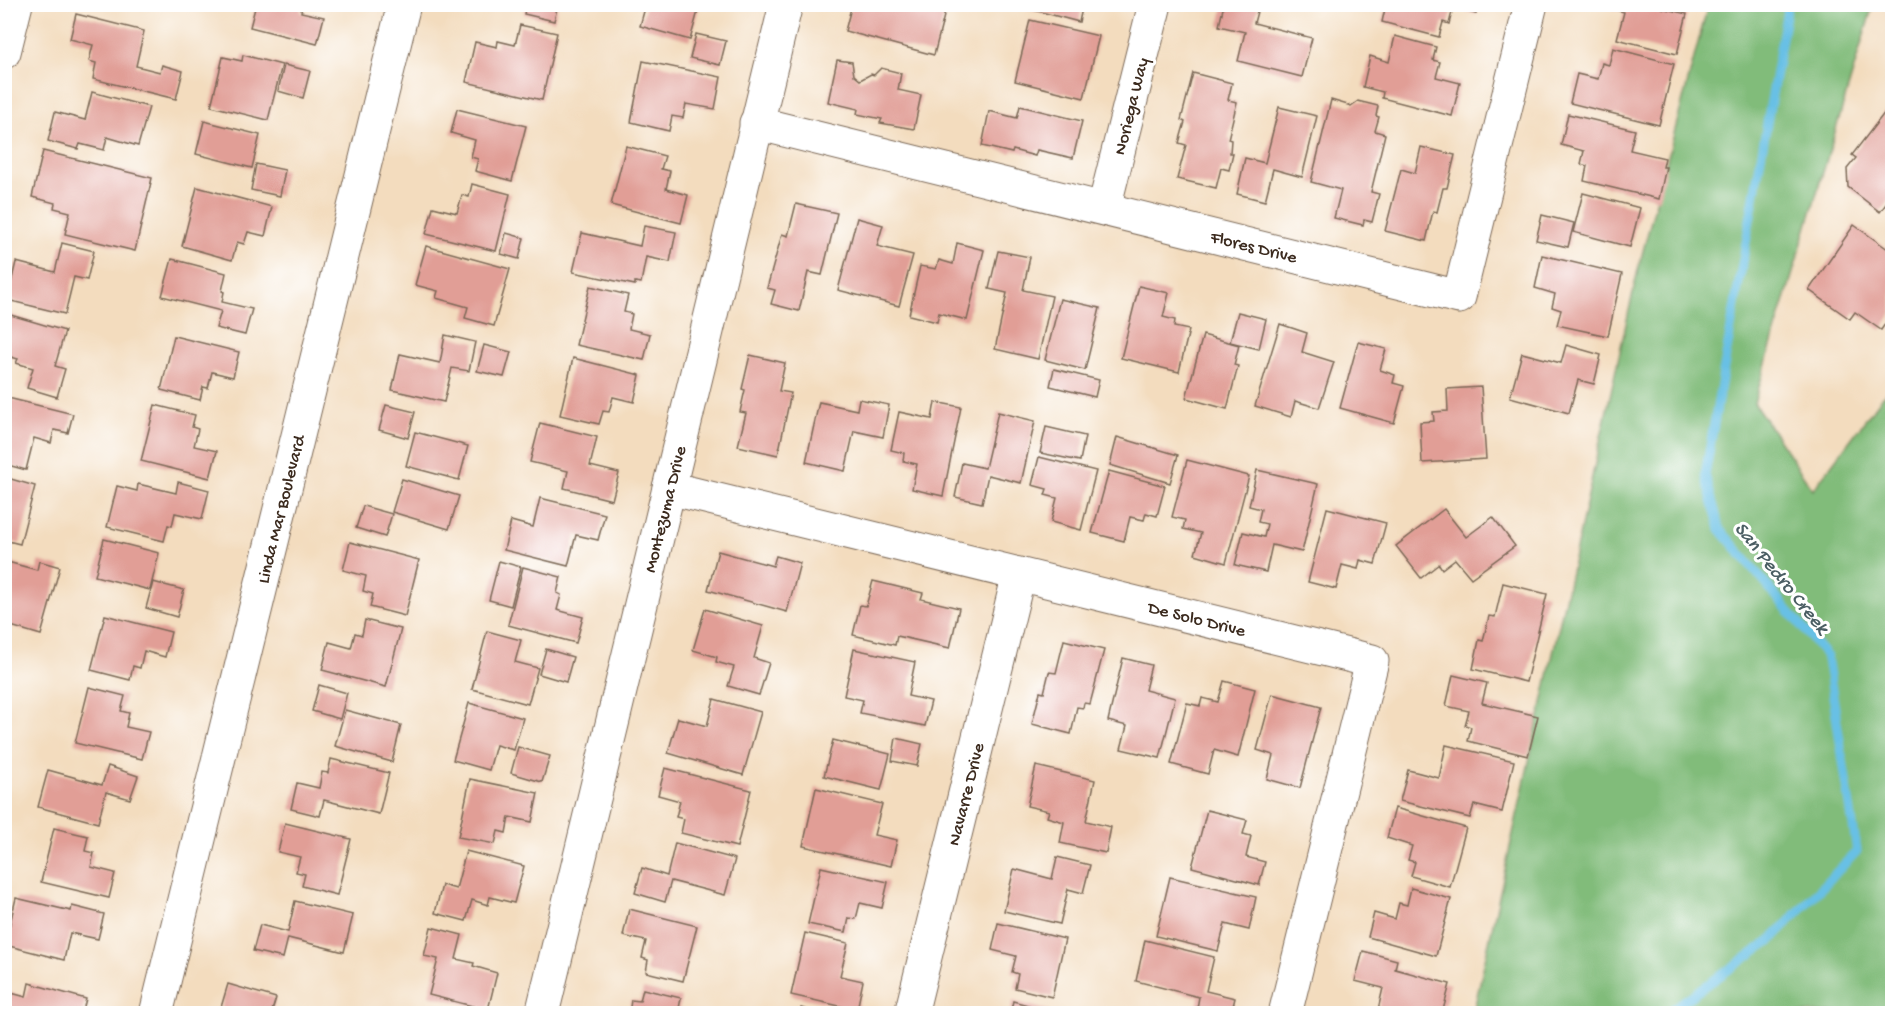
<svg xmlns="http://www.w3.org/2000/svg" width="1897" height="1018" font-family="'Gochi Hand',sans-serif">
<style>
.forest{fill:#81bc7a;stroke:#5e734c;stroke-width:1.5}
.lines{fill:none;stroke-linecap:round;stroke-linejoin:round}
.stream{stroke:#68c0e5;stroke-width:9}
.building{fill:#e19e96}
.minor-casing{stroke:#7b6856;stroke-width:35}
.tertiary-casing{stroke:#7b6856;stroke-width:35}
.minor{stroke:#fff;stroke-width:33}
.tertiary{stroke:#fff;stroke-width:33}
.labels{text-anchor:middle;stroke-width:6;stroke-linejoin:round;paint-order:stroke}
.street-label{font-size:18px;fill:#3b2a1e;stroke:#fff}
.water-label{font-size:20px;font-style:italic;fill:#4b5e64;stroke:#fff}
</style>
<rect width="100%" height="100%" fill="#fff"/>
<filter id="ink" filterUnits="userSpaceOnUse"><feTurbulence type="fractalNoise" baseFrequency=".0167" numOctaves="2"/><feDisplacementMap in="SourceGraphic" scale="12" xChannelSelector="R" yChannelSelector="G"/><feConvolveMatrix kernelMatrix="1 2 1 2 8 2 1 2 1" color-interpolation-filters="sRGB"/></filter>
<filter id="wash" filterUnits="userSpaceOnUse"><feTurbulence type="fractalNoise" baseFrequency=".008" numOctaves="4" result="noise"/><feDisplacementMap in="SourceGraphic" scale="24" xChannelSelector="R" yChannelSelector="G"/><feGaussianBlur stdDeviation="1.35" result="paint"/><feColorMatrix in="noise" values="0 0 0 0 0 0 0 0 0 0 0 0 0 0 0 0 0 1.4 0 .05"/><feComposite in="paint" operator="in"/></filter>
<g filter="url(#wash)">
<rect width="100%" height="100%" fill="#f3dcbe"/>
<polygon class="forest" points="1708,5 1873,5 1754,403 1813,490 1892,384 1892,1013 1473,1014 1638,270"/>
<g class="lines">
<polyline class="stream" points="1665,1014 1770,941 1857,851 1827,657 1720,529 1705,475 1788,4"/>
</g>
<g id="blocks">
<g class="building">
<polygon points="256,4 302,4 301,12 324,17 317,44 250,27"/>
<polygon points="526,4 558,4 554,21 524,14"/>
<polygon points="646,4 700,4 690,40 640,26"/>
<polygon points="852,4 868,4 879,8 880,4 947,4 934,55 845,31"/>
<polygon points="1011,4 1083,4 1079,22"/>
<polygon points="1224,4 1259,4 1254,23 1312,38 1302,77 1238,61 1245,32 1219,26"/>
<polygon points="1386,4 1478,4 1476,14 1453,8 1449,24 1443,22 1439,37 1382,22"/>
<polygon points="1595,4 1661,4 1661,8 1687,14 1677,54 1617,39 1624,12"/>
<polygon points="76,14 144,31 136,66 160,72 162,65 183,71 176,99 93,79 96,63 89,61 93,45 70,39"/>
<polygon points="1030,20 1099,36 1084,98 1015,81"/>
<polygon points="520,25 557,33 542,100 466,82 475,42 497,47 498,41 515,45"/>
<polygon points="696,34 726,41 720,65 690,58"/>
<polygon points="1395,36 1436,47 1433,60 1440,62 1436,77 1460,83 1452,116 1382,98 1383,92 1363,87 1370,56 1389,62"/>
<polygon points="1613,48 1674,64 1659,125 1570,103 1577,74 1598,79 1602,63 1609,65"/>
<polygon points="243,55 282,65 268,120 211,106 223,57 242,61"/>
<polygon points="837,60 852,62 854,75 860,80 871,74 874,75 881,68 901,73 898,90 921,95 914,129 880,123 882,119 857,114 858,109 828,102"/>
<polygon points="643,61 721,77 715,109 686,104 683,118 672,116 669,131 631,122"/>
<polygon points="284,65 310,71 303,98 278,91"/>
<polygon points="1193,73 1232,83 1228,100 1237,102 1228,139 1231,140 1230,153 1233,153 1229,170 1221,168 1216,188 1177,179 1186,145 1179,143 1185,122 1181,120"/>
<polygon points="92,92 149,107 138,146 107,137 104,150 80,144 78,149 48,141 55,112 85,120"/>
<polygon points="1331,100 1351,106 1358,101 1378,106 1376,116 1379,117 1375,131 1385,134 1371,192 1379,194 1372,222 1364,220 1363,225 1334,218 1341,190 1311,182"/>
<polygon points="1892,103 1892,196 1880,212 1848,187 1847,169 1856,158 1852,155"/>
<polygon points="1020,106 1082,121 1073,158 1037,150 1035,156 1013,150 1012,153 982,146 989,111 1017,118"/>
<polygon points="1279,107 1317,116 1302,177 1273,169 1265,201 1237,194 1245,158 1265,163"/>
<polygon points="457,109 526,126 512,181 475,171 478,159 471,157 475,140 451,133"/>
<polygon points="1568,114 1635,130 1630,150 1665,158 1663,167 1666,167 1659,199 1584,181 1587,166 1581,164 1584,151 1561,145"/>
<polygon points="204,121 260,135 252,168 196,154"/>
<polygon points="626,146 665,156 661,169 670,171 666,189 688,195 681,223 611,205"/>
<polygon points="1421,147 1455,155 1447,188 1443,188 1437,212 1433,211 1426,241 1385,231 1401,169 1415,173"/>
<polygon points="43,151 152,178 135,251 65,234 70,212 54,208 55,203 32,197"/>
<polygon points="256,164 285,170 280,196 251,190"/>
<polygon points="472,184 510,194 496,251 426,234 433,207 457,213 462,195 469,197"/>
<polygon points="197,187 272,207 265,236 248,232 244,244 237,242 232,260 182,246"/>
<polygon points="1583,193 1640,208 1630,247 1573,232"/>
<polygon points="796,204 837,213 822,275 808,272 799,311 771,304 775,290 767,288 782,234 788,236"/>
<polygon points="1542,215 1574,223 1568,247 1536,240"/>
<polygon points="857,218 883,225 877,246 913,255 899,306 838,290"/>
<polygon points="1854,225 1892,252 1890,264 1892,265 1892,314 1881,330 1855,312 1850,319 1809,290"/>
<polygon points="644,226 676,232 670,262 646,257 641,283 635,282 635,285 573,272 582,233 640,246"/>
<polygon points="506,233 524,238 519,259 501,254"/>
<polygon points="62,243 94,251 87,280 74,277 65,314 7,300 16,262 55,272"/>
<polygon points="957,243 984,250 967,320 939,313 937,322 909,315 920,266 936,269 939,260 953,264"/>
<polygon points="426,246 510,269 494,326 465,318 468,307 436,298 438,291 415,285"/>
<polygon points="998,251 1030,257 1023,290 1052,296 1038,359 995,349 1007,293 989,289"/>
<polygon points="1542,255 1622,274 1608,336 1557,325 1561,310 1552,307 1555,294 1535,288"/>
<polygon points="172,259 226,273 222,291 224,292 222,302 252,309 245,335 216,328 221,311 162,296"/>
<polygon points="590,286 628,295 624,312 632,314 629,329 650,334 644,360 576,345"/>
<polygon points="1139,286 1169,293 1163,317 1175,320 1174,327 1189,330 1179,372 1121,358"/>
<polygon points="1060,299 1100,308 1085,370 1045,360"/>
<polygon points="1238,312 1266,319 1259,349 1230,342"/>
<polygon points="4,313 65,331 55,366 65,369 57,397 27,388 33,368 16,363 18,359 4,355"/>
<polygon points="1280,324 1307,333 1302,352 1334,362 1319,408 1295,401 1291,417 1255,406"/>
<polygon points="445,335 475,342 469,371 452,368 444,402 392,390 400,354 440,363"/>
<polygon points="1203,335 1239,345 1234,365 1238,366 1227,409 1186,398"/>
<polygon points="174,336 239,352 233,377 212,372 208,388 203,387 200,400 161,390"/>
<polygon points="1358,342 1386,349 1380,370 1395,375 1393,383 1404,386 1394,423 1340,408"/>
<polygon points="484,345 511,352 504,377 477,371"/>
<polygon points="1566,345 1601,355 1594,384 1578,380 1569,413 1510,397 1522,353 1561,363"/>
<polygon points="750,355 785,363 779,391 791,393 778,455 738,446 746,413 740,412 745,390 742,389"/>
<polygon points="573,358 640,375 634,402 613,397 609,412 603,411 599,424 560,415"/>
<polygon points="1054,369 1099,380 1095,397 1050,386"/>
<polygon points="1481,387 1486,459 1422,463 1420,422 1434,421 1433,412 1448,411 1447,389"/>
<polygon points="4,397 73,414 68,433 54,430 51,443 34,438 26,470 4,464"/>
<polygon points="859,399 889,405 883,437 854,431 845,471 806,462 819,402 857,410"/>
<polygon points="935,402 961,407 943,496 912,489 917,464 903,461 904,453 891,450 899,412 932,419"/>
<polygon points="155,405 195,415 192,427 198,429 194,446 217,451 210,478 141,461"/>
<polygon points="386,405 415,412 408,438 379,430"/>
<polygon points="998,412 1035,421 1021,483 988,475 982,503 955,497 962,463 985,468"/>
<polygon points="540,423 597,437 590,466 619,473 612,500 564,488 568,471 530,462"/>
<polygon points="1046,427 1085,436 1080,461 1040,453"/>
<polygon points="415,432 468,446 459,480 406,466"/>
<polygon points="1117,437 1178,455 1170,483 1110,465"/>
<polygon points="1039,457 1096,471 1081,530 1051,522 1057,498 1045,495 1047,489 1032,485"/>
<polygon points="1187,460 1249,476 1226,563 1195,554 1201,533 1183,529 1185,520 1172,517"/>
<polygon points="1257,470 1318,484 1302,552 1272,545 1266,572 1235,565 1243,532 1264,537 1267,524 1258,522 1261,509 1249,506"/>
<polygon points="1109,471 1165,486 1157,516 1146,513 1144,520 1130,517 1124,541 1092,533"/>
<polygon points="4,477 35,486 20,544 4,540"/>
<polygon points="402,479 459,496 449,529 392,512"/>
<polygon points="178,482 209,490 202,519 175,513 172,526 168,525 164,541 107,527 117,486 137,491 138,484 176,493"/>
<polygon points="540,498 605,514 598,540 576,535 568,566 504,550 511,521 533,527"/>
<polygon points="363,506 392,514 385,537 356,528"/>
<polygon points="1327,508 1386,523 1375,564 1360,560 1358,569 1342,565 1336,589 1308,582"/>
<polygon points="1444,509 1466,537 1493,517 1515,546 1471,578 1455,559 1442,569 1439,564 1421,578 1396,546"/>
<polygon points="104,539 159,553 150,590 95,576"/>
<polygon points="350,542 419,560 405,616 370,607 373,594 363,591 366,576 343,570"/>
<polygon points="718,551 773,566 776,556 800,563 787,612 708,590"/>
<polygon points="4,561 37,570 39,561 60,567 41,635 4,624"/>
<polygon points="499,561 521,567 511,606 489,600"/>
<polygon points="523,567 561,577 557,593 561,595 557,610 583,617 576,643 508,625"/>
<polygon points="873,581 923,593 921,599 959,608 950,648 897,636 895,645 853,635 860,605 866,606"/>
<polygon points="153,582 184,590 177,617 146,608"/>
<polygon points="1503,583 1547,594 1526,682 1473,669 1479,640 1483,641 1489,616 1495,617"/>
<polygon points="705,609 763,626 754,658 769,663 759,695 728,686 734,667 716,662 717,657 693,650"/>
<polygon points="105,615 171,632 165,657 144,651 140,668 133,666 130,680 91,670"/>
<polygon points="365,620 401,629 386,687 322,670 329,642 351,648 355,633 362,635"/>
<polygon points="487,631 521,640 515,662 538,668 528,704 472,689"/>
<polygon points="1064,640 1104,650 1090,704 1084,703 1083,708 1077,707 1071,734 1032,724 1040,692 1044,693 1049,672 1056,673"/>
<polygon points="546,649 573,657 566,682 539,674"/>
<polygon points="854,649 915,662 908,696 931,701 925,726 860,713 863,700 844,696"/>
<polygon points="1123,658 1151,665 1145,690 1175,698 1160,758 1121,749 1127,726 1108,721"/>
<polygon points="1453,675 1487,683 1482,703 1538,716 1528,756 1468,741 1471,727 1465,725 1469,711 1446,706"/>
<polygon points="1224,681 1255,689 1238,757 1214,750 1208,774 1171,764 1187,703 1200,706 1202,698 1218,702"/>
<polygon points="319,685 347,693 340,719 312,711"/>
<polygon points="89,687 125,696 121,711 129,713 126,727 149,732 142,759 75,743"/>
<polygon points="1272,694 1321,707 1300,788 1267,779 1273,755 1257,750"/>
<polygon points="714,699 761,712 743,775 668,753 678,718 707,726"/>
<polygon points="469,703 523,718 514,750 496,745 489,770 453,760"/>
<polygon points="345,710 401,725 392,762 335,746"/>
<polygon points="896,738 922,744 917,766 892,761"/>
<polygon points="833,740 890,754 881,790 824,776"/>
<polygon points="1446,745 1514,761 1502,812 1474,805 1470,818 1400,801 1408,770 1439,778"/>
<polygon points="518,747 550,756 542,782 511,773"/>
<polygon points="331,759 389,773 379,814 324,800 320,816 291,809 297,783 319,788 322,772 328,773"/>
<polygon points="108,766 138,776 130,799 106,792 98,823 38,807 48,770 102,785"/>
<polygon points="1036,766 1095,780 1086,821 1111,827 1106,853 1060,843 1064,822 1047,817 1049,811 1027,806"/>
<polygon points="665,768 751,790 737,847 681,833 684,819 676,817 680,801 658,795"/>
<polygon points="470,779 538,793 532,822 509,817 506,833 498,831 495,844 458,837"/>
<polygon points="816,788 882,804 874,835 897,840 891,866 803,846"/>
<polygon points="1395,808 1466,828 1450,887 1411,876 1415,862 1408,860 1412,846 1387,838"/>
<polygon points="1207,810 1247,820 1243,834 1251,836 1246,857 1265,862 1259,885 1192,867"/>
<polygon points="285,823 351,839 337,895 302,886 305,874 296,872 300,857 278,852"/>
<polygon points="54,828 88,836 85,851 94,853 91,867 115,873 109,898 41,882"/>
<polygon points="675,843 735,859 725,895 671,881 665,902 635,893 642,868 667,876"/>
<polygon points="466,851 524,866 514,903 490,897 488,905 472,900 466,921 435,913 442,885 456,889"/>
<polygon points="1057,857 1090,865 1083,893 1068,889 1060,924 1004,911 1014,869 1052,879"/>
<polygon points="821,867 888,882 882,908 860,903 856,919 849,918 846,932 808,924"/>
<polygon points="1170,877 1256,897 1249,930 1225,924 1218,951 1156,936"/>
<polygon points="1411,888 1451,899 1436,956 1368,937 1374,913 1395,919 1399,903 1407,905"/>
<polygon points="16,898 71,911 72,906 104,914 98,939 70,933 64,960 5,945"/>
<polygon points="295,901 353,915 344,952 288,938 283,958 253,951 260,925 288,932"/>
<polygon points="629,909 697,926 683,981 646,972 648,960 642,958 646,941 623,936"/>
<polygon points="998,923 1065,939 1052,997 1015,988 1018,974 1012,972 1016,956 992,950"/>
<polygon points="431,927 462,935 456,959 474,963 473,966 497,973 488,1010 429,995 438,959 424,956"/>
<polygon points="805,933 848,943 840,976 863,981 857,1010 791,995"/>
<polygon points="1145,940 1214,957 1206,991 1235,998 1231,1014 1196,1014 1199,997 1136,981"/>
<polygon points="1363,951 1397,960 1395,969 1450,984 1442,1014 1377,1014 1383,988 1355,981"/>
<polygon points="29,983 86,999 82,1014 4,1014 4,991 26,997"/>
<polygon points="228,984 276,998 271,1014 219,1014"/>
<polygon points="643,989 681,998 678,1014 629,1014 631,1000 640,1001"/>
<polygon points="1013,1001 1050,1011 1050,1014 1010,1014"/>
<polygon points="801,1008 820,1013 820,1014 800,1014"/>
</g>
</g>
</g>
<g filter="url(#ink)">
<use href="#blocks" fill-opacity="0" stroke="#7b6856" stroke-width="1.5"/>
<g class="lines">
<defs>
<g id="minor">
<polyline points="4,52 16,4"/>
<polyline points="756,123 1459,297 1531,4"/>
<polyline points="1104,208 1155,4"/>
<polyline points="669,488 1372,661 1285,1014"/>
<polyline points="542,1014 786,4"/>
<polyline points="911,1014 1019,574"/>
</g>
<polyline id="tertiary" points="156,1014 404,4"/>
</defs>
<use href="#minor" class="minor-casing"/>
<use href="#tertiary" class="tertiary-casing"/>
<use href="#minor" class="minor"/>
<use href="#tertiary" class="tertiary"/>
</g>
</g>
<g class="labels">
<g class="street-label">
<text transform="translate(1130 106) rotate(-76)" y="6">Noriega Way</text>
<text transform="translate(1254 246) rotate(14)" y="6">Flores Drive</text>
<text transform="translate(280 509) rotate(-76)" y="6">Linda Mar Boulevard</text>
<text transform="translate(664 509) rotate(-76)" y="6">Montezuma Drive</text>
<text transform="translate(1197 618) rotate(14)" y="6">De Solo Drive</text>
<text transform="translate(965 794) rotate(-76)" y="6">Navarre Drive</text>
</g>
<g class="water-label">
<text transform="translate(1783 577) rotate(51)" y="7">San Pedro Creek</text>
</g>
</g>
<rect width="1897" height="1018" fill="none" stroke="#fff" stroke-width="24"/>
</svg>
